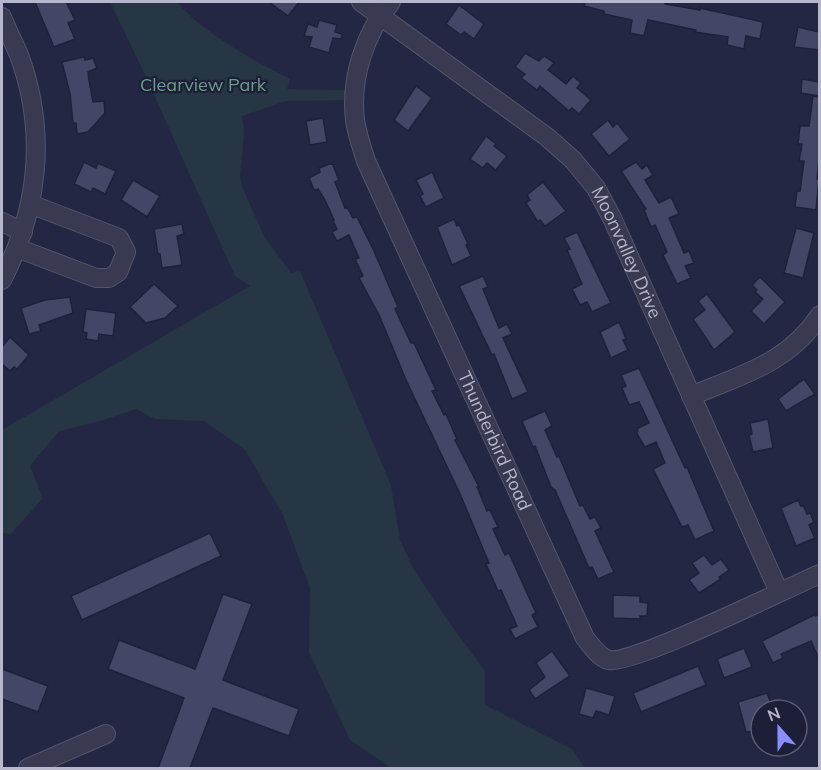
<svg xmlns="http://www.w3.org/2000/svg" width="821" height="770" font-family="Mulish,sans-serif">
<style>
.green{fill:#263644}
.building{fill:#434665;stroke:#1f213a;stroke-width:1.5}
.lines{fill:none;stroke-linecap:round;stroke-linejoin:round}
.minor-casing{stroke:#54556d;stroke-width:20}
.minor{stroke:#393a52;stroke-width:18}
.labels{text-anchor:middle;stroke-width:4.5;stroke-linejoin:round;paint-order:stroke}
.park-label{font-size:18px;fill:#6b9f89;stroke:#1d1f38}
.street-label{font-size:18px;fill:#b6b7cc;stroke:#1d1f38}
</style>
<rect width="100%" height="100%" fill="#242743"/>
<path class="green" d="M110,2h67c26,31 76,58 113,77l-3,10 58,1v10l-59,1 -44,15 2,16 -4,44 2,11 22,49 27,37 9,-2 91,214 9,55 14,30 34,51 37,50v34l87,44 13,19h-194l-41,-28 -41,-88 1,-64 -27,-73 -38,-65 -41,-29 -49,-2 -19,-10 -36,12 -41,10 -29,35 13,32 -32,36 -9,-1v-103l248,-144 -15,-10 -87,-195z"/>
<g class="building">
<polygon points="35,2 66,2 75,20 68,23 75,39 54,47"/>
<polygon points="269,2 299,2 288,16"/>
<polygon points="585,2 666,2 665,4 700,10 700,8 763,22 760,39 746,36 744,49 727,45 728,37 695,32 696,30 648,20 644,36 630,33 632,20 604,14 604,11 584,6"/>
<polygon points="459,5 484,24 474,39 464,32 461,35 446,24"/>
<polygon points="319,20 337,25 335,32 342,34 341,39 333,38 329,53 309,47 312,37 304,36 308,24 317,27"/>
<polygon points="798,27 819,32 819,50 794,47"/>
<polygon points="525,53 539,61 544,56 554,63 548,70 566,84 573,76 581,83 577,88 591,100 579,114 572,108 569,111 540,86 537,90 521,78 525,74 515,67"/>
<polygon points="84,57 85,60 93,58 97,68 88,72 89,80 93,102 104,101 105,113 88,132 77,134 76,123 73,123 70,94 62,62"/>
<polygon points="802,79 819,82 819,96 801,93"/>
<polygon points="416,86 432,98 408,131 394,120"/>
<polygon points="813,96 819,97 819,158 817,179 819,179 816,210 795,207 797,191 800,191 804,161 799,161 802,144 798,144 800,126 809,126"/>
<polygon points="323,118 327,142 310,145 306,121"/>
<polygon points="608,120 613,127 617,123 630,139 609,156 591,134"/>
<polygon points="486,136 496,144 494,146 507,156 496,170 487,163 483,168 470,159"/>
<polygon points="84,162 96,168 98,163 116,171 105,194 93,188 91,192 74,184"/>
<polygon points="636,162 642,169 647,165 653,175 645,180 659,203 671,197 679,214 669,218 684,253 689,251 694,263 685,266 691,278 677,284 663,255 667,252 655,225 651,227 644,210 646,209 621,171"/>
<polygon points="332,163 339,180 335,182 345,208 347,207 353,218 357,217 374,251 398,307 395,309 411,343 414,343 436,390 432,391 444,415 446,414 457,439 455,440 479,487 477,487 487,511 490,510 498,527 493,529 505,555 509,553 536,613 532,615 538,627 515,639 510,629 517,626 501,590 498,591 486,564 489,563 460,494 406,380 379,315 359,278 363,276 355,259 359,258 349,235 337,241 332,232 337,229 333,221 334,220 325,200 318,189 314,190 309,178 320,172 319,168"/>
<polygon points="432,172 444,198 426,207 420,196 423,194 416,180"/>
<polygon points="133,180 160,196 147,217 121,200"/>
<polygon points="543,182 566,211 545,226 540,220 538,222 526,203 530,200 527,195"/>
<polygon points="454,219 457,226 459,224 468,244 466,245 471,256 452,265 437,227"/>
<polygon points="182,224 184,234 177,236 182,265 162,268 160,254 158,254 154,229"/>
<polygon points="796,228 814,233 803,278 784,273"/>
<polygon points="577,232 611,303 592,312 587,302 580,305 572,289 582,284 567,250 570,249 564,238"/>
<polygon points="483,276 488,287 483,289 499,328 507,324 512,334 503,338 528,392 512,399 494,354 492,355 459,286"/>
<polygon points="760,277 785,302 764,324 751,311 763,299 755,292 757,290 752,285"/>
<polygon points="154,284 178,306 165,318 146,323 130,307"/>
<polygon points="707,294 735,332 714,350 693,319 705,310 698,301"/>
<polygon points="70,297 73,313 39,325 41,331 29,334 21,308 45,300"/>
<polygon points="86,309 116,313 113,336 99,334 98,341 86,339 87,333 83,332"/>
<polygon points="619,322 626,339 623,340 628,350 611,358 600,332"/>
<polygon points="10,337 29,355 17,369 14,367 10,371 2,364 2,347"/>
<polygon points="639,368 685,468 687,467 714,531 695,540 688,525 682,527 653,469 665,463 656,442 645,447 637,434 638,428 649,423 639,402 629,405 622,388 626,386 621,375"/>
<polygon points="804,379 815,394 786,411 778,399"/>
<polygon points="545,411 552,426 545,430 557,457 559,456 580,506 583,505 590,519 595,517 601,528 595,531 614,572 598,579 592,567 589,568 555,490 551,487 535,446 533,447 522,421"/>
<polygon points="768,419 773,448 753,452 749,435 752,434 750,423"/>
<polygon points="798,500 801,506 803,505 807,514 810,513 814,522 809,525 815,538 796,546 781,508"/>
<polygon points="210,533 221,556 82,620 71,596"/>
<polygon points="704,555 712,565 721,559 729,570 719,577 721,579 699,593 689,580 699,573 692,563"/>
<polygon points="223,594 252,604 223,680 299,709 289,736 213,708 190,768 158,768 184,698 108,669 119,640 195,669"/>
<polygon points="613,595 640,596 640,602 648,603 647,616 640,616 640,619 613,618"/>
<polygon points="816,614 816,616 819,615 819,659 811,641 781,654 783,658 773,663 762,641"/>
<polygon points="744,648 752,667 724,678 717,659"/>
<polygon points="552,651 570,676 535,699 529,690 545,677 536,663"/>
<polygon points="698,666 706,685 641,712 633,693"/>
<polygon points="2,669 48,686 38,712 2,699"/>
<polygon points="586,688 615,696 609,715 596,711 593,718 579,714"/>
<polygon points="767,693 772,706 767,710 761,710 759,713 761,730 746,732 738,702"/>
</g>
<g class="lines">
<defs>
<g id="minor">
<path id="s1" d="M361,2l186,135 26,23 23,28 16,30 167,374"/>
<path id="s2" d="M391,2c-26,31 -41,76 -36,118 2,14 7,28 11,41l219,477c7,8 13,19 24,22 24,5 178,-72 211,-86"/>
<path d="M2,17c5,13 12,26 17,38 28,76 20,154 -17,225"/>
<polyline points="2,222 23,232"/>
<polyline points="17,248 96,278 109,278 118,272 126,252 119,238 30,204"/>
<path d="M691,396c50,-21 98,-33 129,-81"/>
<polyline points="28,768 106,734"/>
</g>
</defs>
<use href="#minor" class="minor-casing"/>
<use href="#minor" class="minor"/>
</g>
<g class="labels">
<g class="park-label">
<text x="203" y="91">Clearview Park</text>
</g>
<g class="street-label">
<text dy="6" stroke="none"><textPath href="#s1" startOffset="372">Moonvalley Drive</textPath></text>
<text dy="6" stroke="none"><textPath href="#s2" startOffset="477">Thunderbird Road</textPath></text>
</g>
</g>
<rect width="821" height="770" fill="none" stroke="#b6b7cc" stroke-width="6"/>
<g transform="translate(779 728) rotate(339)"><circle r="28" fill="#1d1f38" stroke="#5a5c73" stroke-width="1.5"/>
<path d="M0-4.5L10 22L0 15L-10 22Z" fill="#888dff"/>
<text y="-9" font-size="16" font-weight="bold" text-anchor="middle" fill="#b6b7cc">N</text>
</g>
</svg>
